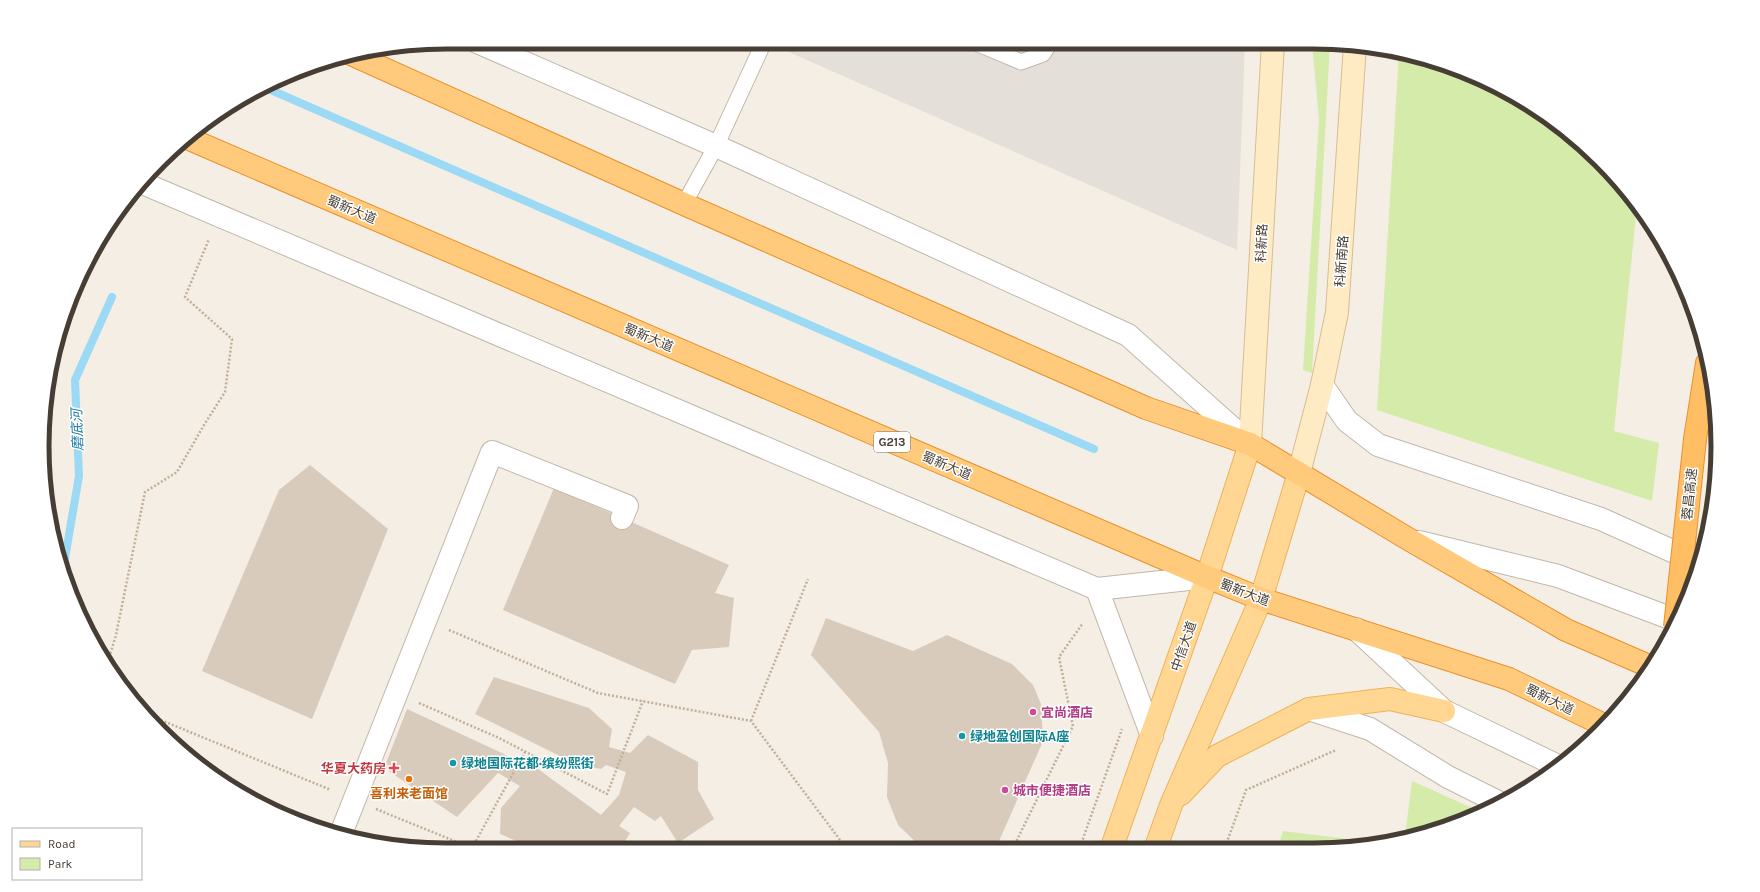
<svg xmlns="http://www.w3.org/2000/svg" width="1760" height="892" font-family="Karla,'Noto Sans SC',sans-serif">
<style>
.industrial{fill:#e5dfda}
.green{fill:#d4ebaa}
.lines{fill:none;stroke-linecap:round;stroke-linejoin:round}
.stream{stroke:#9cd9f5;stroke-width:8}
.building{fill:#d9cbbc}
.service-casing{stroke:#c3b7aa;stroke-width:17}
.minor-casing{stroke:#c3b7aa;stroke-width:24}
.tertiary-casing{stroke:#c3b7aa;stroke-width:24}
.secondary-casing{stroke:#d6be91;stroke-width:24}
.primary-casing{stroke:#ecb35b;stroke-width:24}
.trunk-casing{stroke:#e8912a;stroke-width:24}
.motorway-casing{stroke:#e8912a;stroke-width:24}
.path{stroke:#c2af97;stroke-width:2.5;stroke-dasharray:2 2;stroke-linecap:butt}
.service{stroke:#fff;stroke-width:15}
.minor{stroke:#fff;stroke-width:22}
.tertiary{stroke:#fff;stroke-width:22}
.secondary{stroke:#ffebc3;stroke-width:22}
.primary{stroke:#ffd692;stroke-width:22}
.trunk{stroke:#ffca7b;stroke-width:22}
.motorway{stroke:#ffbd64;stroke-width:22}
.motorway-bridge-casing{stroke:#e8912a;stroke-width:24;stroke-linecap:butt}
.motorway-bridge{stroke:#ffbd64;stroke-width:22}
.hotel-dot{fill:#d1479c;stroke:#fff;stroke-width:1.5}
.culture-dot{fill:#0f9aa8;stroke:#fff;stroke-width:1.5}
.health-dot{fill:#e0444e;stroke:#fff;stroke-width:1.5}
.food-dot{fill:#e8710a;stroke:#fff;stroke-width:1.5}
.labels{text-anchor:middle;stroke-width:3;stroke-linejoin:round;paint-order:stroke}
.shield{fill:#fff;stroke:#7e7771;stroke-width:1}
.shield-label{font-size:12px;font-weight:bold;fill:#463d34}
.street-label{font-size:13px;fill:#463d34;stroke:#fff}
.hotel-label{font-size:13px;font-weight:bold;fill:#b23c85;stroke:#fff;text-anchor:start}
.culture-label{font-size:13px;font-weight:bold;fill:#0d838f;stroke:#fff;text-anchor:start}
.health-label{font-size:13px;font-weight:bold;fill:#be3a42;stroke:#fff;text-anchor:end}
.food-label{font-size:13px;font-weight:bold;fill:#c56008;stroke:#fff}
.water-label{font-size:14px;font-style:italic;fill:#247da8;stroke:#fff}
.rim{fill:none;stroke:#463d34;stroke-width:5}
</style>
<rect width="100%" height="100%" fill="#f4eee5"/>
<polygon class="industrial" points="766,42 1245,43 1237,250"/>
<g class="green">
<polygon points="1312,43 1330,43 1312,373 1303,370 1319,120"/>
<polygon points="1399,53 1418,56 1492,84 1560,125 1618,179 1637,206 1614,431 1659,443 1652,501 1377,410"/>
<polygon points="1412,781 1481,812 1468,819 1405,836"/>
<polygon points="1283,831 1381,843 1366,847 1278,847"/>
</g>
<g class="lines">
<g class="stream">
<polyline points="264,87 1094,449"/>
<polyline points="63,570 79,476 75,380 112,297"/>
</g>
</g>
<g class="building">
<polygon points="310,465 388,529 312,719 202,671 279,490"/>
<polygon points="554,488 729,565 715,593 734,598 729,647 692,650 675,684 503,610"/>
<polygon points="826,618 913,651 947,635 1012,664 1033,685 1041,704 1043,741 996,848 922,848 898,825 887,797 888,763 879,732 811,655"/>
<polygon points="494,677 589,708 612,729 609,747 630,753 648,735 698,762 698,790 714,819 678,843 661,816 655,821 634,807 619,826 630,833 620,849 535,849 500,834 501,808 520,786 498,773 457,817 384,768 407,709 502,753 531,769 538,769 601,815 619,795 626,772 606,765 601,769 576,764 475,714"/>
</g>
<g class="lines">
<defs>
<g id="service">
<polyline points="976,43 1021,62 1043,54 1050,43"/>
<polyline points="684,204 716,146 764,42"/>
</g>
<g id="minor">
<polyline points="477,42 716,146 1128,335 1250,444"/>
<polyline points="140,182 1097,589 1207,577"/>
<polyline points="1322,385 1347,421 1378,445 1601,519 1699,563"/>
<polyline points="1097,589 1152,736"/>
<polyline points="1309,709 1370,729 1448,777 1498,802"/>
<polyline points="340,836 492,452 627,506 622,518"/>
</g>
<g id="tertiary">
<polyline points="1419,542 1558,576 1678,621"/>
<polyline points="1356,629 1444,711 1560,767"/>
</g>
<g id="secondary">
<polyline points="1250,444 1273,43"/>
<polyline points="1299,473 1322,385 1337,312 1355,45"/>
</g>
<g id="primary">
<polyline points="1181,794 1217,756 1309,709 1390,699 1444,711"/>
<polyline points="1112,847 1207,577 1250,444"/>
<polyline points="1156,847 1171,805 1261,599 1299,473"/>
</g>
<g id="trunk">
<polyline points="351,54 684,204 1146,408 1250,444 1410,540 1566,630 1649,666"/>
<polyline points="187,138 1207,577 1261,599 1509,679 1604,725"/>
</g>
<polyline id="motorway" points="1695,439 1707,363"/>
</defs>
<use href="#service" class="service-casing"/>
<use href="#minor" class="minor-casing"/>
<use href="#tertiary" class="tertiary-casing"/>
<use href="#secondary" class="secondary-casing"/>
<use href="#primary" class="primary-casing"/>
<use href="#trunk" class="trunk-casing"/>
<use href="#motorway" class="motorway-casing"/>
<g class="path">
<polyline points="449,630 598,693 751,721 846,848"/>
<polyline points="107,665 116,635 145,492 177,472 204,425 225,392 232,339 185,297 209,239"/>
<polyline points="419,703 499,738 607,794 643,701"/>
<polyline points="146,714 331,790"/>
<polyline points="751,721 808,579"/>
<polyline points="376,809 474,849"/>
<polyline points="1080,847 1122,729"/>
<polyline points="1225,847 1246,790 1336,750"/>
<polyline points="472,848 525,752"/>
<polyline points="1013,848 1073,726 1059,657 1083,623"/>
</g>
<use href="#service" class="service"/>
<use href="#minor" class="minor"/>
<use href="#tertiary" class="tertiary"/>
<use href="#secondary" class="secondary"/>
<use href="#primary" class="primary"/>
<use href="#trunk" class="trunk"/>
<use href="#motorway" class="motorway"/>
<defs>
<polyline id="motorway-bridge" points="1675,627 1695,439"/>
</defs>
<use href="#motorway-bridge" class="motorway-bridge-casing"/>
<use href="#motorway-bridge" class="motorway-bridge"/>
</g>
<g class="hotel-dot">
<circle cx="1033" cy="712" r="4"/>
<circle cx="1005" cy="790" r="4"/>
</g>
<g class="culture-dot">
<circle cx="962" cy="736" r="4"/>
<circle cx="453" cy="763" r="4"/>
</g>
<path class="health-dot" d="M392 762h4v4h4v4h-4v4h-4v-4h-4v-4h4z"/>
<circle class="food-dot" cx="409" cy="779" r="4"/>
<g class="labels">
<rect class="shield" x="874" y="432" width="36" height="20" rx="3"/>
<g class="shield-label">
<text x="892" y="446">G213</text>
</g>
<g class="street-label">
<text transform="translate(352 209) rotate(23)" y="5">蜀新大道</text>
<text transform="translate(1261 243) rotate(-87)" y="5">科新路</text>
<text transform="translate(1341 261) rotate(-86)" y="5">科新南路</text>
<text transform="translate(649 337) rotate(23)" y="5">蜀新大道</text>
<text transform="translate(947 465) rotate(23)" y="5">蜀新大道</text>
<text transform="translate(1689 494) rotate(-84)" y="5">蓉昌高速</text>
<text transform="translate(1245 592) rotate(21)" y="5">蜀新大道</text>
<text transform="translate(1183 646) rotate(-71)" y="5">中信大道</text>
<text transform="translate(1550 699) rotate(26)" y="5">蜀新大道</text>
</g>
<g class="hotel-label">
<text x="1041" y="717">宜尚酒店</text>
<text x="1013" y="795">城市便捷酒店</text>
</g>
<g class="culture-label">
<text x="970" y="741">绿地盈创国际A座</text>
<text x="461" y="768">绿地国际花都·缤纷熙街</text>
</g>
<g class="health-label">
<text x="386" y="773">华夏大药房</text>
</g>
<g class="food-label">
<text x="409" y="798">喜利来老面馆</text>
</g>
<g class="water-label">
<text transform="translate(77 430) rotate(-92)" y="5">磨底河</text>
</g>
</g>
<path d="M0 0H1760V892H0ZM446 49H1314A397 397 0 0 1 1711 446V446A397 397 0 0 1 1314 843H446A397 397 0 0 1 49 446V446A397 397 0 0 1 446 49Z" fill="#fff" fill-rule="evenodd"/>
<path class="rim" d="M446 49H1314A397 397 0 0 1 1711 446V446A397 397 0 0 1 1314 843H446A397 397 0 0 1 49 446V446A397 397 0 0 1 446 49Z"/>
<rect x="12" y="828" width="130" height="52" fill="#ffffff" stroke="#b5b1ae"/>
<rect x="20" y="841" width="20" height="6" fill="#ffd692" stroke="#b5b1ae"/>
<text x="48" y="848" font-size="12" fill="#463d34">Road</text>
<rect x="20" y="858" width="20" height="12" fill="#d4ebaa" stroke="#b5b1ae"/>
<text x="48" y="868" font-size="12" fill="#463d34">Park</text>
</svg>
